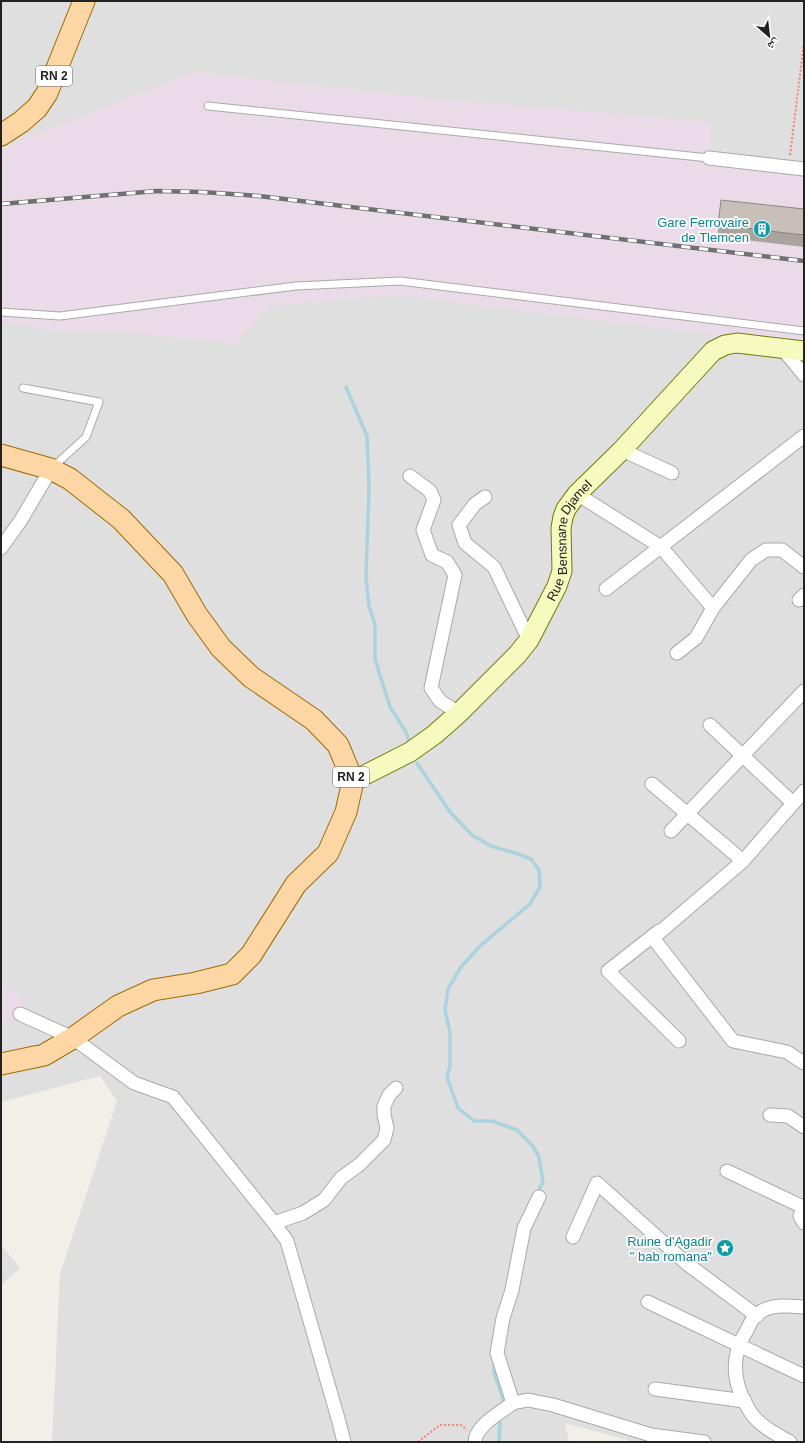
<svg xmlns="http://www.w3.org/2000/svg" width="805" height="1443" font-family="Arial,'Noto Naskh Arabic',sans-serif">
<style>
.residential{fill:#e0dfdf}
.industrial{fill:#ebdbe8}
.lines{fill:none;stroke-linecap:round;stroke-linejoin:round}
.stream{stroke:#aad3df;stroke-width:3.5}
.service-casing{stroke:#a9a9a9;stroke-width:9}
.minor-casing{stroke:#a9a9a9;stroke-width:15}
.secondary-casing{stroke:#707d05;stroke-width:21}
.primary-casing{stroke:#a06b00;stroke-width:23}
.path{stroke:#fa8072;stroke-width:2;stroke-dasharray:2 2;stroke-linecap:butt}
.service{stroke:#fff;stroke-width:7}
.minor{stroke:#fff;stroke-width:13}
.secondary{stroke:#f7fabf;stroke-width:19}
.primary{stroke:#fcd6a4;stroke-width:21}
.rail-casing{stroke:#707070;stroke-width:4.5}
.rail{stroke:#fff;stroke-width:3;stroke-dasharray:9;stroke-linecap:butt}
.wall{fill:#aba49e}
.building{fill:#c7bfb8;stroke:#8b8681}
.labels{text-anchor:middle;stroke-width:3.5;stroke-linejoin:round;paint-order:stroke}
.shield{fill:#fff;stroke:#646464;stroke-width:1}
.shield-label{font-size:12px;font-weight:bold;fill:#222}
.culture-label{font-size:13px;fill:#0d838f;stroke:#fff;text-anchor:end}
.street-label{font-size:13px;fill:#222;stroke:#fff}
</style>
<rect width="100%" height="100%" fill="#f2efe9"/>
<g class="residential">
<polygon points="1,1 804,1 804,1442 634,1442 565,1423 569,1442 52,1442 60,1274 117,1101 100,1076 1,1102"/>
<polygon points="1,1245 20,1268 1,1285"/>
</g>
<g class="industrial">
<polygon points="194,72 428,98 711,122 709,158 804,169 804,346 397,295 269,306 236,344 116,331 55,331 1,322 1,148"/>
<polygon points="1,982 24,1001 11,1020 1,1025"/>
</g>
<g class="lines">
<g class="stream">
<polyline points="346,387 367,436 369,486 366,578 369,606 375,625 375,659 390,707 406,732 409,741"/>
<polyline points="417,763 450,812 472,835 491,846 515,853 531,859 539,870 540,887 530,904 480,946 461,967 448,989 445,1010 450,1032 450,1066 447,1077 458,1108 474,1121 492,1121 517,1130 532,1145 539,1157 543,1183 536,1194"/>
<polyline points="494,1360 494,1372 505,1406"/>
<polyline points="499,1442 500,1423"/>
</g>
<defs>
<g id="service">
<polyline points="208,106 709,158"/>
<polyline points="1,312 60,316 296,286 400,281 804,331"/>
<polyline points="23,388 99,402 86,437 53,467"/>
</g>
<g id="minor">
<polyline points="709,158 804,169"/>
<polyline points="782,348 804,375"/>
<polyline points="622,450 672,473"/>
<polyline points="410,476 430,491 434,500 423,530 432,555 447,562 455,575 431,688 440,701 459,713"/>
<polyline points="577,494 661,547 713,608"/>
<polyline points="485,497 475,504 459,525 465,543 494,567 529,640"/>
<polyline points="1,548 21,520 51,469"/>
<polyline points="606,589 804,436"/>
<polyline points="799,600 804,595"/>
<polyline points="677,653 696,638 713,608 751,560 766,550 782,550 804,567"/>
<polyline points="710,725 793,803"/>
<polyline points="652,784 743,861"/>
<polyline points="804,791 743,861 653,938 733,1041 787,1052 804,1063"/>
<polyline points="671,831 804,691"/>
<polyline points="659,931 608,971 679,1041"/>
<polyline points="20,1014 73,1038 134,1083 173,1097 274,1223 287,1241 339,1422 344,1442"/>
<polyline points="770,1115 788,1116 804,1127"/>
<polyline points="727,1171 803,1207"/>
<polyline points="804,1207 800,1216 804,1223"/>
<polyline points="274,1223 303,1213 324,1200 341,1178 359,1165 384,1140 387,1128 384,1115 384,1106 389,1095 396,1088"/>
<polyline points="573,1237 597,1183 686,1263 757,1316"/>
<polyline points="648,1302 804,1376"/>
<polyline points="655,1389 745,1401"/>
<polyline points="513,1403 528,1400 553,1405 651,1435 704,1442"/>
<path d="M475,1442c0,-16 26,-30 38,-39l-16,-50 6,-35 9,-28 12,-62 15,-31"/>
<path d="M790,1442c-14,-8 -30,-16 -39,-29 -18,-27 -22,-55 -4,-83 3,-7 8,-16 15,-19 13,-7 28,-5 42,-4"/>
</g>
<g id="secondary">
<path id="s1" d="M353,781l57,-29 24,-17 25,-22 58,-58 12,-15 28,-54 5,-15 -1,-43 2,-11 3,-8 11,-15 45,-44 91,-99 12,-6 12,-2 67,8"/>
</g>
<g id="primary">
<polyline points="1,135 21,122 37,108 47,93 84,1"/>
<polyline points="1,455 51,469 70,479 121,519 173,574 197,615 221,648 251,677 314,720 338,745 353,781 346,812 328,853 296,884 251,955 232,974 196,983 153,990 118,1006 73,1038 44,1055 1,1064"/>
</g>
</defs>
<use href="#service" class="service-casing"/>
<use href="#minor" class="minor-casing"/>
<use href="#secondary" class="secondary-casing"/>
<use href="#primary" class="primary-casing"/>
<g class="path">
<polyline points="790,155 804,43"/>
<polyline points="418,1442 440,1425 461,1425 467,1430"/>
</g>
<use href="#service" class="service"/>
<use href="#minor" class="minor"/>
<use href="#secondary" class="secondary"/>
<use href="#primary" class="primary"/>
<defs>
<polyline id="rail" points="1,204 157,191 202,192 259,196 804,261"/>
</defs>
<use href="#rail" class="rail-casing"/>
<use href="#rail" class="rail"/>
</g>
<polygon class="wall" points="804,209 804,247 718,237 718,225"/>
<polygon class="building" points="721,200 804,209 804,235 718,225"/>
<defs>
<symbol id="building-disc" viewBox="-11 -11 22 22"><circle r="9.5" fill="#0f9aa8" stroke="#fff"/><path d="M-4-6H4V6H1V3H-1V6H-4ZM-2.5-4.3h1.7v1.8h-1.7ZM.8-4.3h1.7v1.8H.8ZM-2.5-1h1.7V.8h-1.7ZM.8-1h1.7V.8H.8Z" fill="#fff"/></symbol>
<symbol id="sight-disc" viewBox="-11 -11 22 22"><circle r="9.5" fill="#0f9aa8" stroke="#fff"/><path d="M0-6L1.8-2.2L6-1.7L2.9 1.2L3.7 5.4L0 3.3L-3.7 5.4L-2.9 1.2L-6-1.7L-1.8-2.2Z" fill="#fff"/></symbol>
</defs>
<g fill-rule="evenodd">
<use href="#building-disc" x="752" y="219" width="20" height="20"/>
<use href="#sight-disc" x="715" y="1238" width="20" height="20"/>
</g>
<g class="labels">
<g class="shield">
<rect x="36" y="66" width="36" height="20" rx="3"/>
<rect x="333" y="767" width="36" height="20" rx="3"/>
</g>
<g class="shield-label">
<text x="54" y="80">RN 2</text>
<text x="351" y="781">RN 2</text>
</g>
<g class="culture-label">
<text x="749" y="227">Gare Ferrovaire<tspan x="749" dy="15">de Tlemcen</tspan></text>
<text x="712" y="1246">Ruine d'Agadir<tspan x="712" dy="15">" bab romana"</tspan></text>
</g>
<g class="street-label">
<text dy="5" stroke="none"><textPath href="#s1" startOffset="338">Rue Bensnane Djamel</textPath></text>
</g>
</g>
<rect width="805" height="1443" fill="none" stroke="#222222" stroke-width="4"/>
<g transform="translate(769 36) rotate(152)" stroke="#ffffff" stroke-width="3" paint-order="stroke">
<path d="M0-3L7 15L0 10L-7 15Z" fill="#222222"/>
<text y="-6" font-size="11" font-weight="bold" text-anchor="middle" fill="#222222">ش</text>
</g>
</svg>
